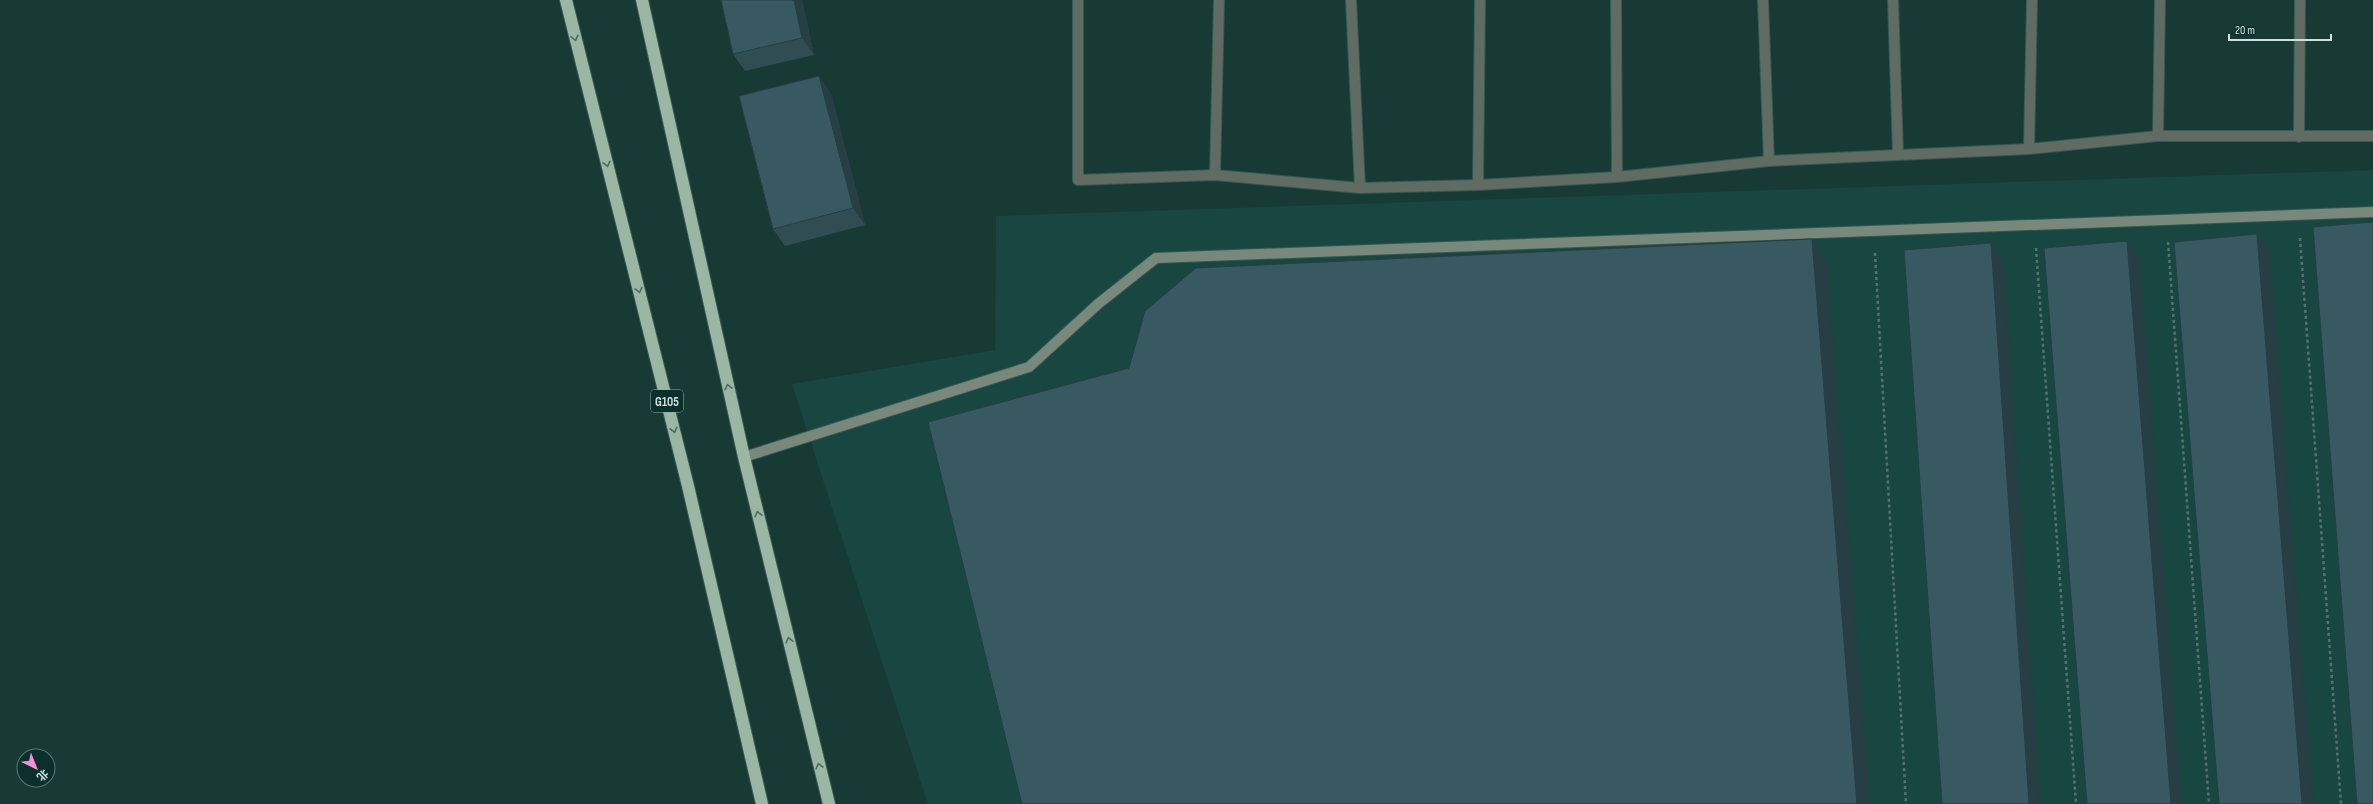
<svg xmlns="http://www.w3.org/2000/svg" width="2373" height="804" font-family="'Sofia Sans Condensed','Noto Sans SC',sans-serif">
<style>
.built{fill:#184641}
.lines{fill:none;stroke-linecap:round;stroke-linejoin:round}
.street-casing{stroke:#385853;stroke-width:12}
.secondary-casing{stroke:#385853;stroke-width:12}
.highway-casing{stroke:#385853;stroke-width:14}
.path{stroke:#55736e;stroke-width:2.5;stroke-dasharray:3 3;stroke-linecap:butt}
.street{stroke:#606b62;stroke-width:10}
.secondary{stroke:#78897c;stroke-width:10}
.highway{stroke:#9bb6a2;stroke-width:12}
.wall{fill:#304d54}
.shaded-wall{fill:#273e45}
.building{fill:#385962;stroke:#273e45}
.oneway{stroke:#4c6c61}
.labels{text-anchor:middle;stroke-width:3;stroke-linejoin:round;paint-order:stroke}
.shield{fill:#0b302b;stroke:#94aca8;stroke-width:1}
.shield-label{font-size:13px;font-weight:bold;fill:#cfe1de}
</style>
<rect width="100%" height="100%" fill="#173a35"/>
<polygon class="built" points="2373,170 2373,804 928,804 792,384 995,350 996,216"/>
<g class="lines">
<defs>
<g id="street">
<polyline points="1078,0 1078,180 1215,175 1360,188 1478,185 1617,177 1769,161 2029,149 2158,136 2373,136"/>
<polyline points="1351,0 1360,188"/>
<polyline points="1616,0 1617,177"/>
<polyline points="1763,0 1769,161"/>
<polyline points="1893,0 1898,154"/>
<polyline points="2158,136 2160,0"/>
<polyline points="2299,137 2300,0"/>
<polyline points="2029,149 2032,0"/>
<polyline points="1215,175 1219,0"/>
<polyline points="1478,185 1480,0"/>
</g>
<polyline id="secondary" points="744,457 1029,367 1098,304 1156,258 2373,212"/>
<g id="highway">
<polyline points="566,0 688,486 762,804"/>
<polyline points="642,0 744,457 829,804"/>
</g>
</defs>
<use href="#street" class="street-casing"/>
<use href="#secondary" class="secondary-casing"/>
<use href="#highway" class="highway-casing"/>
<g class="path">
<polyline points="2300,238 2341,804"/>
<polyline points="2168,242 2209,804"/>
<polyline points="2036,248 2076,804"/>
<polyline points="1875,253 1906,804"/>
</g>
<use href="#street" class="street"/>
<use href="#secondary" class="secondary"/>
<use href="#highway" class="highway"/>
</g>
<g class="wall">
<polygon points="721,0 802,0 814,55 745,71 733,54"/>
<polygon points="831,93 865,225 785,246 773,229"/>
</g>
<g class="shaded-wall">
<polygon points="794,0 802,0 814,55 802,38"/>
<polygon points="819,76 831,93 865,225 853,208"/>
<polygon points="2257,234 2269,251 2313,804 2302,804"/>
<polygon points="1812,239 1826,260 1870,804 1857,804"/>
<polygon points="2127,241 2139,258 2181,804 2171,804"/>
<polygon points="1991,243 2003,260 2040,804 2029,804"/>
</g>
<g class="building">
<polygon points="721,0 794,0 802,38 733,54"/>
<polygon points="819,76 853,208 773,229 739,96"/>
<polygon points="2373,222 2373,804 2357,804 2313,227"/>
<polygon points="2257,234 2302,804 2219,804 2174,242"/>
<polygon points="1812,239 1857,804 1022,804 928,422 1129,368 1145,311 1196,268"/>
<polygon points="2127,241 2171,804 2087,804 2044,248"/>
<polygon points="1991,243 2029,804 1942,804 1904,250"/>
</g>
<defs><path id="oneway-chevron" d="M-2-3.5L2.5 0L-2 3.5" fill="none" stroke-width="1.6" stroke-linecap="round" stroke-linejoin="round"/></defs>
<g class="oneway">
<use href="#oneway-chevron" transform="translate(575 38) rotate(76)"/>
<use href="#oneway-chevron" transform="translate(607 164) rotate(76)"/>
<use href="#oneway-chevron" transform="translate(639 290) rotate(76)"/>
<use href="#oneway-chevron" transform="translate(728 387) rotate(-103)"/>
<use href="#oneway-chevron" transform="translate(674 430) rotate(76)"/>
<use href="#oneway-chevron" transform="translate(758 514) rotate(-104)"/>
<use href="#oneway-chevron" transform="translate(789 640) rotate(-104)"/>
<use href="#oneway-chevron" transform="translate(819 766) rotate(-104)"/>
</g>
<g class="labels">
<rect class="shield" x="651" y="390" width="32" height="22" rx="3"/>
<g class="shield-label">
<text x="667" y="406">G105</text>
</g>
</g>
<g transform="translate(36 768) rotate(137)"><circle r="19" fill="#0b302b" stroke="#597773"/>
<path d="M0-3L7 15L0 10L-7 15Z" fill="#f491d4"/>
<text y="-6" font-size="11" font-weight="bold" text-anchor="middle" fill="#cfe1de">北</text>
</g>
<path d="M2229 34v6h102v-6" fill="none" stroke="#cfe1de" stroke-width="2"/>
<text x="2235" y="34" font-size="12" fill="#cfe1de" stroke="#0b302b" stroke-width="3" paint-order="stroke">20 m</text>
</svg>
